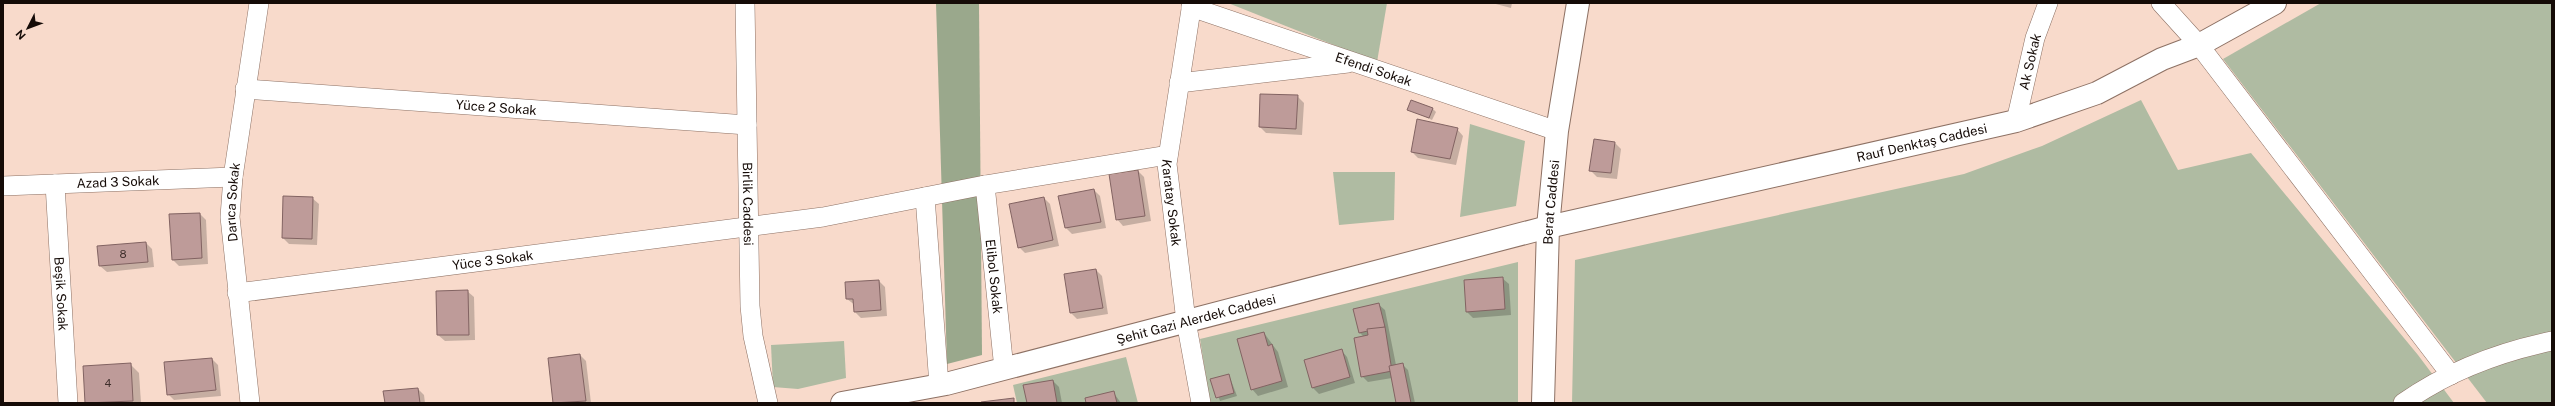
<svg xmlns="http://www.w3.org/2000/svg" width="2555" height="406" font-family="'Public Sans',sans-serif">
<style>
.green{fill:#afbba2}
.forest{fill:#9aa88c}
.shadow{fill:#0003}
.building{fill:#be9b99;stroke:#826362}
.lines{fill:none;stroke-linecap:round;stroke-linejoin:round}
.street-casing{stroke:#8d7164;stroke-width:20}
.secondary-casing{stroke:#8d7164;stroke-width:24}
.street{stroke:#fff;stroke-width:19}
.secondary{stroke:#fff;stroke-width:22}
.labels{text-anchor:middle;stroke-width:3.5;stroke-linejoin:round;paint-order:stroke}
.number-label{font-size:11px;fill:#3f2f2c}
.street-label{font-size:13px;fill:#150b07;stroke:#f8dacb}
</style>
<rect width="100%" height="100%" fill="#f8dacb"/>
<g class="green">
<polygon points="1228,3 1387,3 1377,62"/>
<polygon points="2321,3 2552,3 2552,403 2487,403 2223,59"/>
<polygon points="2141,100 2178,170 2251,153 2418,355 2454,403 1572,403 1575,260 1964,174 2042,146"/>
<polygon points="1470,124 1525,141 1516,206 1460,217"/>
<polygon points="1333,172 1395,172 1394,220 1339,225"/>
<polygon points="1518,262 1518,403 1210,403 1200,339"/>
<polygon points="844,341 846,378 798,389 773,387 771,345"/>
<polygon points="1126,357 1138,403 1017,403 1013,385"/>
</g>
<polygon class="forest" points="936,3 979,3 982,355 947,364"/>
<g class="shadow">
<polygon points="1492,3 1512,3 1511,8"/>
<polygon points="1261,95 1297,96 1304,103 1302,135 1266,133 1260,127"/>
<polygon points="1408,109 1433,109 1436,112 1432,120"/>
<polygon points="1457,129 1463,136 1456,165 1418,158 1412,152"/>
<polygon points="1615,143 1621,149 1617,179 1597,177 1590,170"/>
<polygon points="1138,171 1144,177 1151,221 1123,226 1117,219"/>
<polygon points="1094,190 1100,196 1106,228 1072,234 1066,228 1060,197"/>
<polygon points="312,198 319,204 317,245 289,244 283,238"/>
<polygon points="1044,198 1050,204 1059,246 1025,253 1019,247"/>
<polygon points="200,214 206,220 208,264 179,266 173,260"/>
<polygon points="146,243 152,249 154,267 107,272 100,266"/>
<polygon points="1096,270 1102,276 1108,314 1077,319 1071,313"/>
<polygon points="1502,278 1509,284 1511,315 1473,318 1467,312"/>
<polygon points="879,281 885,287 887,316 861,318 855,312 855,305 847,299"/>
<polygon points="467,291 474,297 475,340 445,341 438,335"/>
<polygon points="1378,304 1385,310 1396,365 1402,364 1408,370 1415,403 1397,403 1392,378 1368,382 1362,376 1364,337 1360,333"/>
<polygon points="1264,333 1278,352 1288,387 1258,396 1252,389"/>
<polygon points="1341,350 1347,357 1355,383 1319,394 1313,388"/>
<polygon points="580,355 586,361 591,403 554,403 549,359"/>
<polygon points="212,359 218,365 221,396 174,400 168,394"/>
<polygon points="130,364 139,373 141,403 86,403"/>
<polygon points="1229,375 1237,396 1220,401 1212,380"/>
<polygon points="1053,381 1059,387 1062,403 1028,403"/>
<polygon points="418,389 424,395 425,403 386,403"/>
<polygon points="1113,392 1121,403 1087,403"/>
</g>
<g class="building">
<polygon points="1260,94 1298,95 1296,129 1259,127"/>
<polygon points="1411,100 1433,108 1429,118 1407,110"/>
<polygon points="1417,119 1458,128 1450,159 1411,152"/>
<polygon points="1594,139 1615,142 1611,173 1589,171"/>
<polygon points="1138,170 1145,216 1116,220 1109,174"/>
<polygon points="1094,189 1101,222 1065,228 1058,196"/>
<polygon points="283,196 313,197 312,239 282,238"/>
<polygon points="1044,197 1053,240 1018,248 1009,204"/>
<polygon points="200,213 202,258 172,260 169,214"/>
<polygon points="146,242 148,262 99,266 97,246"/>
<polygon points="1096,269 1103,308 1070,313 1064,274"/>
<polygon points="1503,277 1505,309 1466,312 1464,280"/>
<polygon points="879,280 881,310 854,312 853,299 846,299 845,282"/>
<polygon points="468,290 469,335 437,335 436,291"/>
<polygon points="1379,303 1385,327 1359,333 1353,309"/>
<polygon points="1385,327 1392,371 1361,377 1354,338 1368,335 1367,329"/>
<polygon points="1264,332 1268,346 1272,344 1282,381 1251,390 1237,339"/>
<polygon points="1342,349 1350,377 1312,388 1304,360"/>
<polygon points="580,354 586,401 553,403 548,358"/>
<polygon points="212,358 216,390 167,395 164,362"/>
<polygon points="131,363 133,401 85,403 83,366"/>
<polygon points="1403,363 1411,403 1396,403 1389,366"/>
<polygon points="1229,374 1234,393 1216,398 1210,379"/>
<polygon points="1053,380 1057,403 1027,403 1023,385"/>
<polygon points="418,388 420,403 385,403 383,391"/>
<polygon points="1114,391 1117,403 1086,403 1085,398"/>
<polygon points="1014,398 1014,403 981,403 981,402"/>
</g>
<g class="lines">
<defs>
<g id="street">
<path id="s1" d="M745,3l5,303 3,30 15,67"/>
<path id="s2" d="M1192,3l-25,161 19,157 15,82"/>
<polyline points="2161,3 2199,45 2451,375"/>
<path id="s3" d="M1191,7l366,124"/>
<polyline points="1179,83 1348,63"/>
<path id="s4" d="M245,89l502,36"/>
<path id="s5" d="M2016,121l19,-83 13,-35"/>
<path id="s6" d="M55,184l13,219"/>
<path id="s7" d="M985,185l19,184"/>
<path id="s8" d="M3,186l230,-9"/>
<polyline points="925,197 939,385"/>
<path id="s9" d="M237,293l586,-76 162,-32 183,-30"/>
<path id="s10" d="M250,403l-20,-186 3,-40 26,-174"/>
<path d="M2403,403c44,-31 96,-51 149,-62"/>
</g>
<g id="secondary">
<path id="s11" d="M842,403l104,-19 602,-157 468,-106 81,-28 65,-34 37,-14 76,-42"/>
<path id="s12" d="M1543,403l5,-176 9,-96 21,-128"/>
</g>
</defs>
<use href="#street" class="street-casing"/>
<use href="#secondary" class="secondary-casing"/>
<use href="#street" class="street"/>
<use href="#secondary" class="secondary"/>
</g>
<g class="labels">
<g class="number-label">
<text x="123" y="258">8</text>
<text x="108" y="387">4</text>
</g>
<g class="street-label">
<text dy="5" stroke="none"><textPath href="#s5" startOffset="61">Ak Sokak</textPath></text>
<text dy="5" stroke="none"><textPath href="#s3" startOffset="193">Efendi Sokak</textPath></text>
<text dy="5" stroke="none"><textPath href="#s4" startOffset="252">Yüce 2 Sokak</textPath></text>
<text dy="5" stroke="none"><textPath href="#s11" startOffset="1111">Rauf Denktaş Caddesi</textPath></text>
<text dy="5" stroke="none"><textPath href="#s8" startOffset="115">Azad 3 Sokak</textPath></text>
<text dy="5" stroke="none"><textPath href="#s12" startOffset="201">Berat Caddesi</textPath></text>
<text dy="5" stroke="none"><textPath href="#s10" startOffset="202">Darıca Sokak</textPath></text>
<text dy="5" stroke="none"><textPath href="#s2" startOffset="202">Karatay Sokak</textPath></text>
<text dy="5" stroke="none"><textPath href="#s1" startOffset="201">Birlik Caddesi</textPath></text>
<text dy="5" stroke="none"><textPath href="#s9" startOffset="258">Yüce 3 Sokak</textPath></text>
<text dy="5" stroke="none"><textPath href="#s7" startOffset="92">Elibol Sokak</textPath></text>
<text dy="5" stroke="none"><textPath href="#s6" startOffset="110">Beşik Sokak</textPath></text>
<text dy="5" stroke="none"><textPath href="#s11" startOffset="364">Şehit Gazi Alerdek Caddesi</textPath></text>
</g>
</g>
<rect width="2555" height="406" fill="none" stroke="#150b07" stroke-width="8"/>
<g transform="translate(28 28) rotate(228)" stroke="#f8dacb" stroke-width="3" paint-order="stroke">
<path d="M0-3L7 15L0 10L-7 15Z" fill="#150b07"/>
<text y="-6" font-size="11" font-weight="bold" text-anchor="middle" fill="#150b07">N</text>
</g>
</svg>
